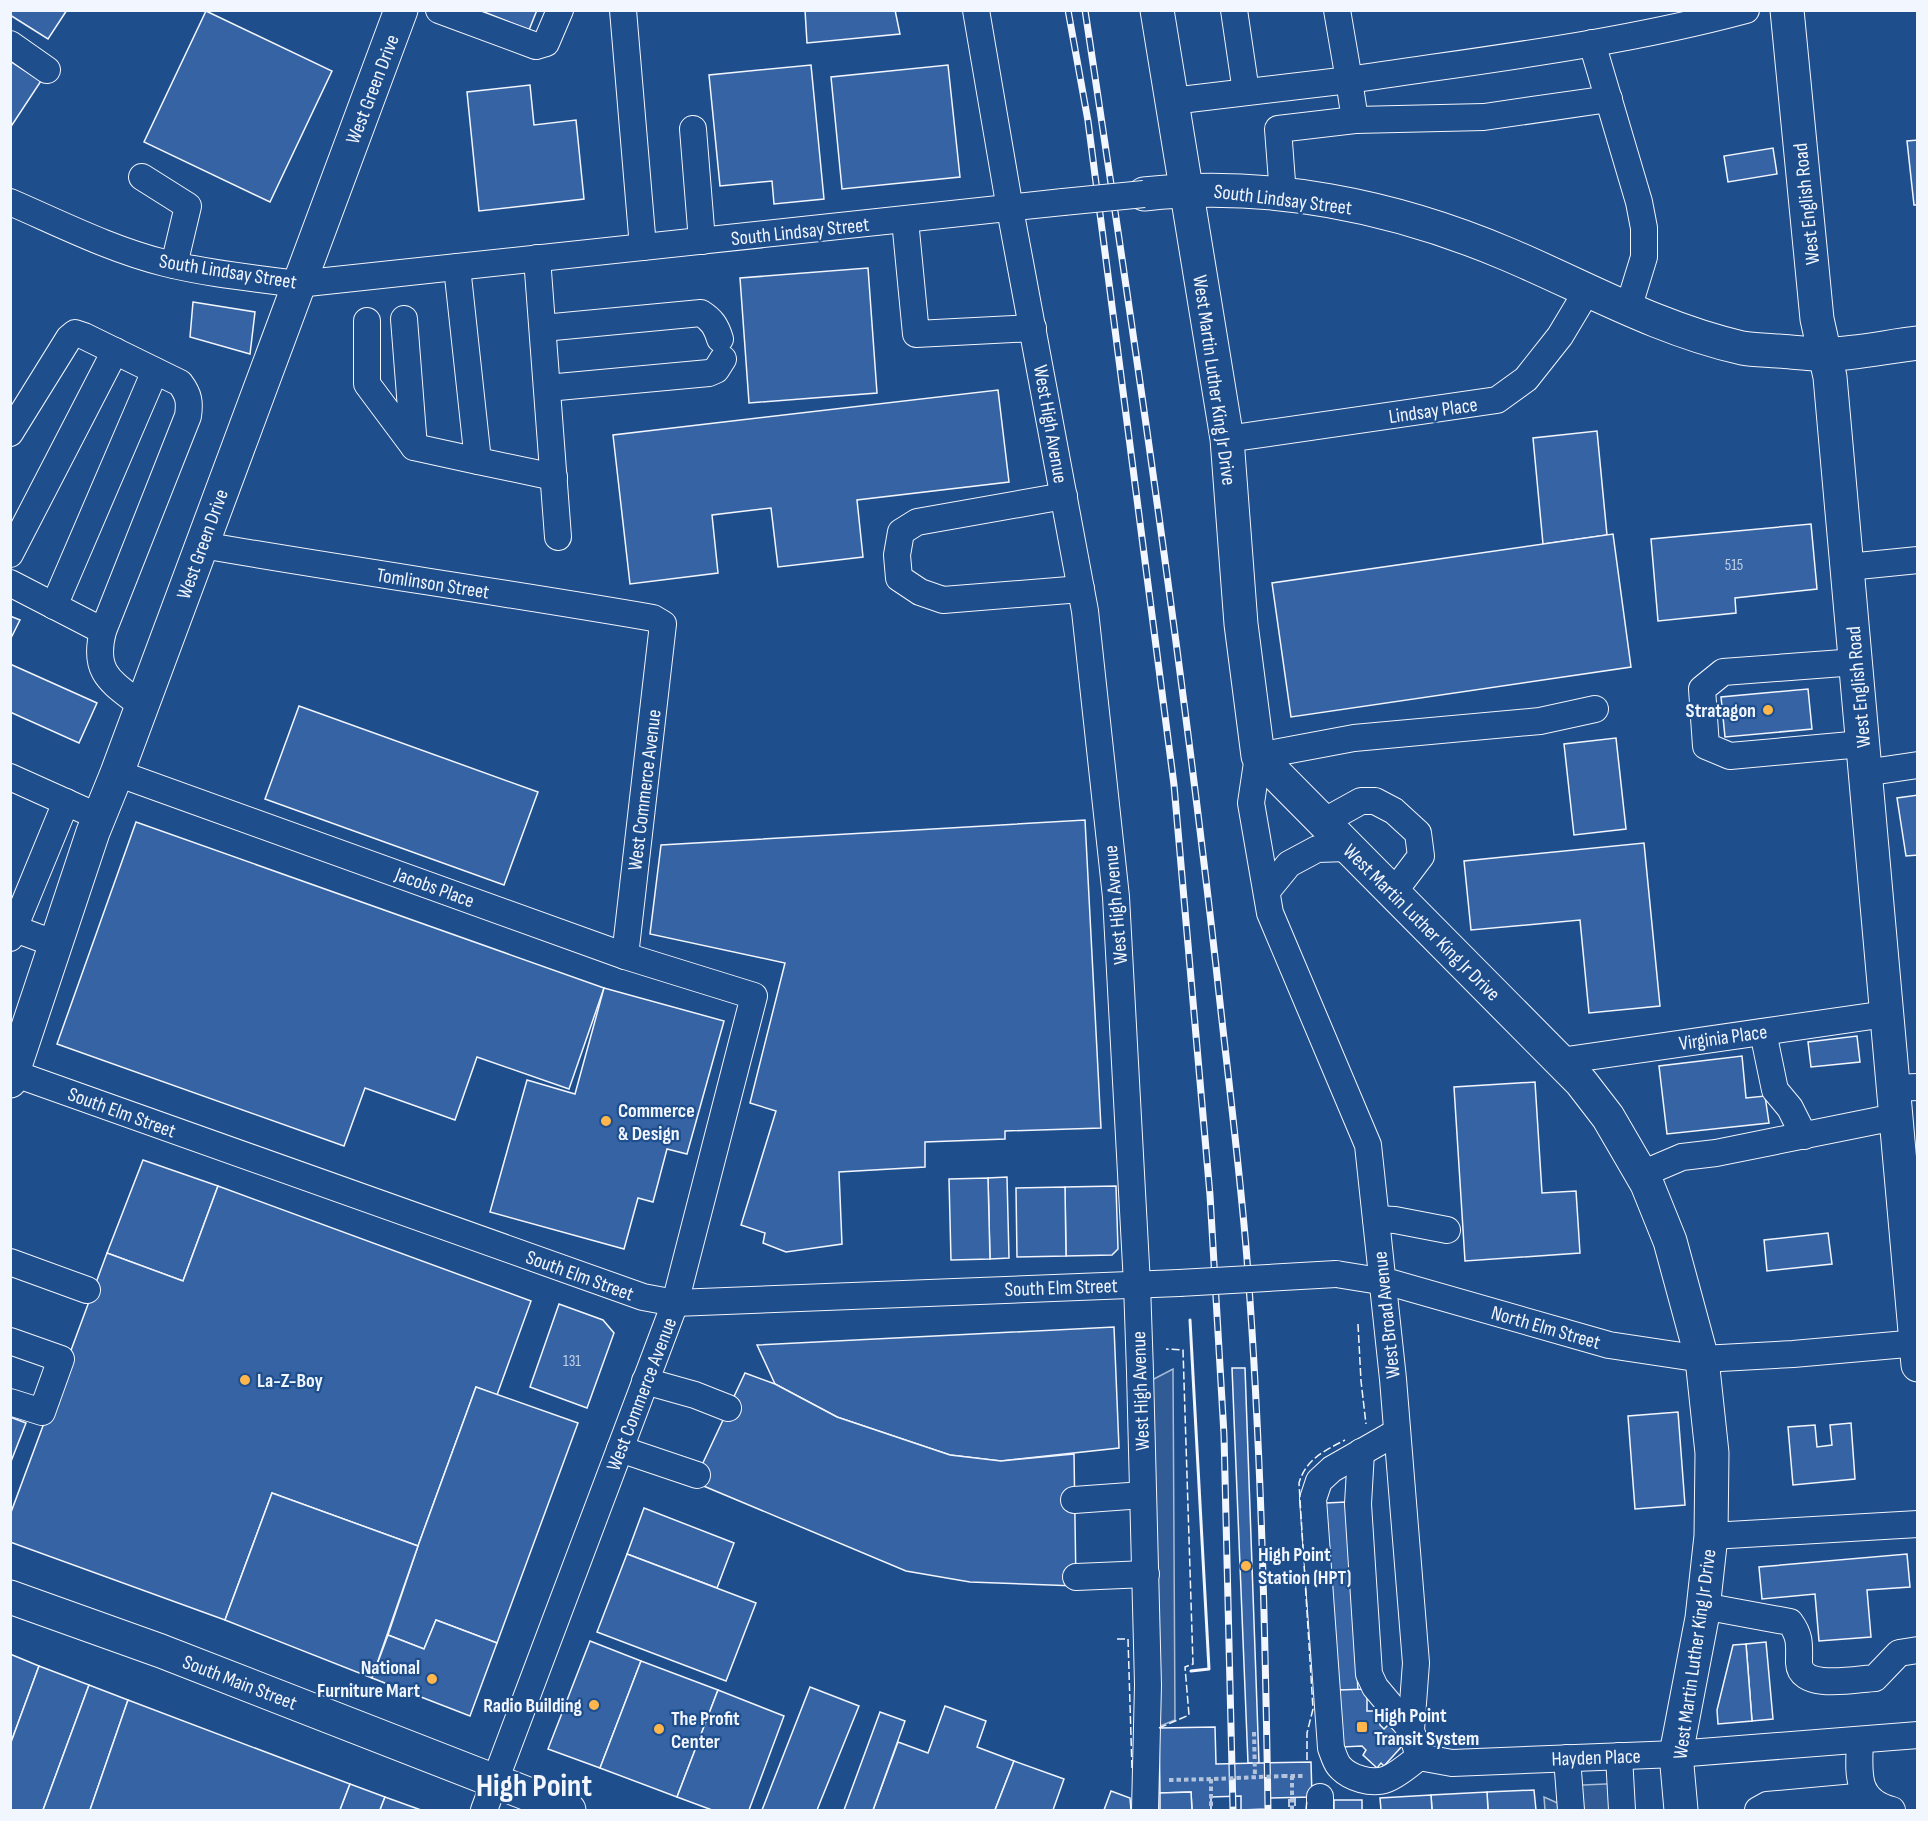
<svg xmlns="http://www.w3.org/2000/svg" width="1928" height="1821" font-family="'Sofia Sans Condensed',sans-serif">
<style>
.parking{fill:#305b95;stroke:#a8bbd7;stroke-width:1.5}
.building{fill:#3563a3;stroke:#f2f6ff;stroke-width:1.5}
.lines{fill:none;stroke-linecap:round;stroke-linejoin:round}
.minor-casing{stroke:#f2f6ff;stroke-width:28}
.major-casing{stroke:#f2f6ff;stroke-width:35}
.path{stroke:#b3c4dc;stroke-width:4;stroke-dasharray:4.5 3;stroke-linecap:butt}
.minor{stroke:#1f4e8c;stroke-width:26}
.major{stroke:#1f4e8c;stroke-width:33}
.rail-casing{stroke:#f2f6ff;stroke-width:7}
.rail{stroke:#1f4e8c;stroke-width:4.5;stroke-dasharray:14;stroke-linecap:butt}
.minor-bridge-casing{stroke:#f2f6ff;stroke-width:28;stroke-linecap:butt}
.path-bridge{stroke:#b3c4dc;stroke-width:4;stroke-dasharray:4.5 3;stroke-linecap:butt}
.minor-bridge{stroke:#1f4e8c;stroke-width:26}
.fence{stroke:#f2f6ff;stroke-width:1.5;stroke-dasharray:8 3;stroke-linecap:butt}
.wall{stroke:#f2f6ff;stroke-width:3}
.poi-dot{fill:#ffb74d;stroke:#1f4e8c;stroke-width:2}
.labels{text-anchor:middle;stroke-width:4.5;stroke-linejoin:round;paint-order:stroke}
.number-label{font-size:16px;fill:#c3d1e8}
.street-label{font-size:20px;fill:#f2f6ff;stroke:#1f4e8c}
.poi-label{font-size:20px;font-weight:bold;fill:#f2f6ff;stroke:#1f4e8c;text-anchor:start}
.town-label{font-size:32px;font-weight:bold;fill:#f2f6ff;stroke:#1f4e8c}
</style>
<rect width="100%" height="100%" fill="#1f4e8c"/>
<g class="parking">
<polygon points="1173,1369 1175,1720 1155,1728 1150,1381"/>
<polygon points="1628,1783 1630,1805 1636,1810 1545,1810 1544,1797 1562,1805 1561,1786"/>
</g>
<g class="building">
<polygon points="10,10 67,10 48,39 10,15"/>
<polygon points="479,10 537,10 529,30"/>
<polygon points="805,10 895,10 900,34 807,43"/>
<polygon points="206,11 332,71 270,202 144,142"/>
<polygon points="10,61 41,81 10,128"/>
<polygon points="811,65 824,199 774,204 772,181 720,186 709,75"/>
<polygon points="948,65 960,177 842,189 831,77"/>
<polygon points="530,85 534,125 576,120 584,199 479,211 467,92"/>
<polygon points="1918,140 1918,205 1914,205 1907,141"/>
<polygon points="1773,148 1777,174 1728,182 1724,156"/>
<polygon points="868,268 877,393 749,403 740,278"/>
<polygon points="193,302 255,312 250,354 190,337"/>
<polygon points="998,390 1009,482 857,500 863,557 778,567 771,508 712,515 718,573 630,584 613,435"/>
<polygon points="1597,431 1607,535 1543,544 1533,438"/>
<polygon points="1811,524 1817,589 1735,598 1736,613 1658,621 1651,539"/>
<polygon points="1613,534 1631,667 1291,717 1272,583"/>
<polygon points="10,616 20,620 10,640"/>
<polygon points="10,664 97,703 79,743 10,712"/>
<polygon points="1808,689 1812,729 1725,737 1721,697"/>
<polygon points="299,706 538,792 504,885 265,799"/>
<polygon points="1616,738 1626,829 1574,835 1564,744"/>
<polygon points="1918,795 1918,855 1906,856 1897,798"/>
<polygon points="1085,820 1101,1128 1005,1131 1005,1139 925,1142 925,1167 839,1172 842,1244 786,1252 763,1243 765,1233 741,1225 776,1111 750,1103 785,963 650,934 661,845"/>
<polygon points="136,822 604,988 569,1089 477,1057 455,1120 365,1088 344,1146 57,1044"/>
<polygon points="1644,843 1660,1006 1589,1013 1580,920 1471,930 1464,861"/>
<polygon points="604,988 724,1021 687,1154 667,1149 653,1202 638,1198 624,1249 490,1212 527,1080 575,1094"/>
<polygon points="1857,1036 1860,1062 1811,1067 1808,1042"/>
<polygon points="1742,1056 1746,1098 1765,1096 1769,1123 1667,1134 1659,1066"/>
<polygon points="1535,1082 1542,1193 1576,1191 1580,1253 1465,1261 1454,1087"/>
<polygon points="143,1160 218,1186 183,1281 107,1253"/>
<polygon points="1007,1177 1009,1258 990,1259 988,1178"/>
<polygon points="988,1178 990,1259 951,1260 949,1179"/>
<polygon points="218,1186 531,1301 497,1395 476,1387 418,1546 272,1493 225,1620 10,1542 10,1515 107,1253 183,1281"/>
<polygon points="1116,1186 1118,1249 1112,1255 1066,1256 1065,1187"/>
<polygon points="1065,1187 1066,1256 1017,1257 1016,1188"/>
<polygon points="1828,1233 1832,1264 1767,1271 1764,1240"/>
<polygon points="559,1304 603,1320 614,1333 587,1408 530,1387"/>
<polygon points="1114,1327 1119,1448 1001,1461 950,1455 837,1417 775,1384 757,1345"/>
<polygon points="1232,1368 1245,1368 1259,1763 1248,1763"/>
<polygon points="745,1373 775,1384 837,1417 950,1455 1001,1461 1074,1454 1076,1586 970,1582 906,1571 694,1482"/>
<polygon points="476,1387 578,1423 497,1643 436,1620 424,1649 388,1635 418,1546"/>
<polygon points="1678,1412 1685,1505 1635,1509 1628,1416"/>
<polygon points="10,1417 26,1423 10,1464"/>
<polygon points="1851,1423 1855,1479 1793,1485 1788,1427 1815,1425 1817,1447 1832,1445 1830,1425"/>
<polygon points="272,1493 418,1546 372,1678 225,1620"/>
<polygon points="1346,1502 1358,1690 1339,1690 1326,1503"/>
<polygon points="644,1508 734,1543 717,1588 627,1554"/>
<polygon points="627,1554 756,1603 726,1681 597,1632"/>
<polygon points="1907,1554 1910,1587 1867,1590 1871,1637 1819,1641 1815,1594 1762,1599 1759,1567"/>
<polygon points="436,1620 497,1643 470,1716 372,1678 388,1635 424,1649"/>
<polygon points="590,1641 641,1661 600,1768 548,1749"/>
<polygon points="1766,1642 1773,1719 1752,1721 1746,1644"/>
<polygon points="1746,1644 1752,1721 1718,1724 1717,1710 1733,1645"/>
<polygon points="10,1654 39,1666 10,1745"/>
<polygon points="641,1661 718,1690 677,1797 600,1768"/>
<polygon points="39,1666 89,1685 43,1810 10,1810 10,1745"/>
<polygon points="89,1685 128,1700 90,1810 43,1810"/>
<polygon points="810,1687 859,1706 817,1810 762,1810"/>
<polygon points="1367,1689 1367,1711 1379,1711 1380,1725 1384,1729 1388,1725 1403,1738 1399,1742 1403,1745 1384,1766 1381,1763 1377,1768 1363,1755 1366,1750 1362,1746 1342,1747 1339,1690"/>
<polygon points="718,1690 784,1716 749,1810 712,1810 677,1797"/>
<polygon points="128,1700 350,1784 340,1810 90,1810"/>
<polygon points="945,1706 986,1721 977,1747 1014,1761 995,1810 873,1810 898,1742 928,1753"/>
<polygon points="880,1712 905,1721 873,1810 844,1810"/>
<polygon points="1215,1727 1216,1764 1311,1762 1312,1797 1266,1798 1266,1809 1241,1810 1241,1796 1211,1797 1211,1810 1192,1810 1191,1792 1160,1793 1159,1728"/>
<polygon points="1014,1761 1064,1779 1053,1810 995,1810"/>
<polygon points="350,1784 385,1797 380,1810 340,1810"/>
<polygon points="1534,1790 1536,1810 1488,1810 1487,1792"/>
<polygon points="1111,1791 1130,1798 1131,1810 1104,1810"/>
<polygon points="1191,1792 1192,1810 1160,1810 1160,1793"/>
<polygon points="1487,1792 1488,1810 1432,1810 1431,1795"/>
<polygon points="1431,1795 1432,1810 1381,1810 1380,1798"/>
<polygon points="385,1797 421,1810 380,1810"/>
<rect x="1334" y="1800" width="28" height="10"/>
</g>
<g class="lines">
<defs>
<g id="minor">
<polyline points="439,10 536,46 546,43 560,10"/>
<polyline points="623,10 643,247"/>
<polyline points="976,10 1010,209 1085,611 1116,897 1137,1284 1140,1372 1148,1685 1145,1810"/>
<polyline points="1234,10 1246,92"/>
<polyline points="1592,43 1639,202 1644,228 1644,257 1628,309"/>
<polyline points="10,44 47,70"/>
<path d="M1609,99l-125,18 -129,3 -6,-40c132,-20 267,-35 397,-70"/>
<polyline points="1172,101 1349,80 1337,10"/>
<polyline points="693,129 702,241"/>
<polyline points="142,177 188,206 174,265"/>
<polyline points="1283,195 1278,129 1355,120"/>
<path d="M10,202c51,22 102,48 155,61 44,11 89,15 133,21l765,-82"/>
<polyline points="905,220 916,334 1033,328"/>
<polyline points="537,258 558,537"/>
<polyline points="457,267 478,461 554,477"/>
<polyline points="367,321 367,384 414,447 404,319"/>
<path d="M543,328l158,-15c11,7 15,13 19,26"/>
<polyline points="547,388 709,373 716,370 723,359"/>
<path d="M10,433l59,-95 6,-5 9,3 96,47c9,12 10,19 8,33l-85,215c-11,43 9,51 39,75"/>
<polyline points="1227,439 1497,400 1526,379 1560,336 1587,291"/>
<polyline points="414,447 478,461"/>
<polyline points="1064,496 917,522 901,532 897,555 899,578 920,592 943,600 1081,589"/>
<path d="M202,545c150,26 301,47 451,73l10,6 -38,332"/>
<polyline points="10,554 115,351"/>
<polyline points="1848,567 1918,560"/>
<polyline points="10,583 103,631"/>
<polyline points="54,606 155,371"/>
<polyline points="1856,662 1723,672 1702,689 1706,746 1730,756 1862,744"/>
<polyline points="117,773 625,956 754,996 675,1303 484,1810"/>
<polyline points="1864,773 1918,765"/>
<polyline points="10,777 99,817"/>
<polyline points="1323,822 1361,801 1375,801 1394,811 1418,833 1421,856 1393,893"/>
<polyline points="1267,891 1289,864 1317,849 1348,848"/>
<polyline points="10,927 56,944"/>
<polyline points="10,938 66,802"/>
<polyline points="1763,1032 1775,1090 1790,1108 1804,1136"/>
<polyline points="1560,1061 1886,1014"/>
<polyline points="10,1072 643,1297 675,1303 1179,1283"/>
<polyline points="1892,1088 1918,1087"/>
<polyline points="1642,1174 1682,1157 1716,1153 1880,1120 1895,1119"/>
<polyline points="1376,1219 1395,1220 1447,1230"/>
<polyline points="10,1262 87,1290"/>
<polyline points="1336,1274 1392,1283 1609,1345 1702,1359 1793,1354 1918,1343"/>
<polyline points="10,1341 61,1359 42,1412 10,1402"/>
<polyline points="645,1381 695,1395 728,1408"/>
<path d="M1397,1432l-65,37 -13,12 -6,18 18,249c2,5 4,13 8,18 10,12 33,19 48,13 12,-5 22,-14 32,-22"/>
<polyline points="620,1449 697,1475"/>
<polyline points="1361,1452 1358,1504 1369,1674 1375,1687 1411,1730"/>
<polyline points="1074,1500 1143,1495"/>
<polyline points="1711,1536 1918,1524"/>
<polyline points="1076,1577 1146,1574"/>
<path d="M1703,1606l87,16c11,15 9,23 9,41 1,28 57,16 76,15l24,-25 19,-3"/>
<path d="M1860,1740c-1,31 -6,61 32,70"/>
<polyline points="1619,1756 1622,1810"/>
<polyline points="1419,1757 1411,1730 1416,1663 1393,1379 1368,1145 1270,913 1251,803 1258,756 1354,738 1540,721 1595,709"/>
<polyline points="1419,1757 1452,1763 1676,1754 1918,1735"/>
<polyline points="1567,1758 1571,1810"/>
<polyline points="1320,1797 1320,1810"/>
<polyline points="1758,1810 1767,1805 1867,1796"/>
</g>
<g id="major">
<polyline points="1157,10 1227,439 1241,624 1258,756 1581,1082 1608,1117 1647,1184 1670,1241 1702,1359 1712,1453 1711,1536 1702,1618 1676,1754 1681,1810"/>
<polyline points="1787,10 1817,319 1830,377 1918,1365"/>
<path d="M1144,194c123,-14 250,12 363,60 78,33 151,75 235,94 11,2 24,2 36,3 15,1 30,3 45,3 28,1 66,-8 95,-11"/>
<polyline points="10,1081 93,832 117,773 401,10"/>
<polyline points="10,1597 161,1651 569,1810"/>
</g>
</defs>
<use href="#minor" class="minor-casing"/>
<use href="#major" class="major-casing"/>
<g class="path">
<polyline points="1254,1732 1255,1777"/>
<polyline points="1283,1776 1305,1776"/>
<polyline points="1211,1779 1211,1810"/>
<polyline points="1169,1780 1214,1779"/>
<polyline points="1292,1810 1292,1776"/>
</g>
<use href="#minor" class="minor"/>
<use href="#major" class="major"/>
<defs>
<g id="rail">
<polyline points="1068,10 1088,121 1174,785 1210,1195 1218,1332 1224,1435 1233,1810"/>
<path d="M1085,10c48,319 95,637 131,956 10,94 22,187 30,281 15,187 19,376 22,563"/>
</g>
</defs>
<use href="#rail" class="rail-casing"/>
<use href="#rail" class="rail"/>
<defs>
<g id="minor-bridge">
<polyline points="1063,202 1144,194"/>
<polyline points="1179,1283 1336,1274"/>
</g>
</defs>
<use href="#minor-bridge" class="minor-bridge-casing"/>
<polyline class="path-bridge" points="1214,1779 1283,1776"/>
<use href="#minor-bridge" class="minor-bridge"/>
<g class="fence">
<polyline points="1358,1324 1361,1381 1366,1424"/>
<polyline points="1117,1639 1128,1639 1132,1769"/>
<polyline points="1159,1728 1189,1715 1185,1667 1193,1664 1183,1350 1166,1349"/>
<path d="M1307,1760v-27l6,-24 -14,-226c7,-24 25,-32 46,-43"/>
<polyline points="1295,1798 1295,1810"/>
<polyline points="1289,1799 1289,1810"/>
<polyline points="1306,1810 1307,1799"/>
</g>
<polyline class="wall" points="1190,1320 1209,1669 1191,1671"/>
</g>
<g class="poi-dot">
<circle cx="1768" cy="710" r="6"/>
<circle cx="606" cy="1121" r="6"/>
<circle cx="245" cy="1380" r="6"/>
<circle cx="1246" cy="1566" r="6"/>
<circle cx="432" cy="1679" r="6"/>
<circle cx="594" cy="1705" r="6"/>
<rect x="1356" y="1721" width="12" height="12" rx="3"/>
<circle cx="659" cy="1729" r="6"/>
</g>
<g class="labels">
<g class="number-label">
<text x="1734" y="570">515</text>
<text x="572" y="1366">131</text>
</g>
<g class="street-label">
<text transform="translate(372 89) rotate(-69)" y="7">West Green Drive</text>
<text transform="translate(1283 199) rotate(7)" y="7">South Lindsay Street</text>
<text transform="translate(1806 204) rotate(-96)" y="7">West English Road</text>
<text transform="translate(800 231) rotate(-6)" y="7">South Lindsay Street</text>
<text transform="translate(228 271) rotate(9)" y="7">South Lindsay Street</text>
<text transform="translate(1215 380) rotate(82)" y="7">West Martin Luther King Jr Drive</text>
<text transform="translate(1433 410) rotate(-8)" y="7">Lindsay Place</text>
<text transform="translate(1051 424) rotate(80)" y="7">West High Avenue</text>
<text transform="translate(202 544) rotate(-70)" y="7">West Green Drive</text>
<text transform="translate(433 583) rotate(9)" y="7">Tomlinson Street</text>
<text transform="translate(1858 687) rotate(-95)" y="7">West English Road</text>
<text transform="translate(644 790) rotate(-83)" y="7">West Commerce Avenue</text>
<text transform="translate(435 887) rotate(20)" y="7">Jacobs Place</text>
<text transform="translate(1115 905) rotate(-95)" y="7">West High Avenue</text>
<text transform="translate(1422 922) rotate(45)" y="7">West Martin Luther King Jr Drive</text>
<text transform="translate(1723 1037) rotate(-8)" y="7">Virginia Place</text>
<text transform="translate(122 1112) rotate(20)" y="7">South Elm Street</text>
<text transform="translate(580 1275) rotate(20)" y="7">South Elm Street</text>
<text transform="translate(1061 1287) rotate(-2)" y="7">South Elm Street</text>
<text transform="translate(1386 1315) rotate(-96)" y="7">West Broad Avenue</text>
<text transform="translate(1546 1327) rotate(16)" y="7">North Elm Street</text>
<text transform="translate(1140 1391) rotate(-92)" y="7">West High Avenue</text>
<text transform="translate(641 1394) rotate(-69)" y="7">West Commerce Avenue</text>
<text transform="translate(1694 1654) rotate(-82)" y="7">West Martin Luther King Jr Drive</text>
<text transform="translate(240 1682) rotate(21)" y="7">South Main Street</text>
<text transform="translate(1596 1757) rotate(-2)" y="7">Hayden Place</text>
</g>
<g class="poi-label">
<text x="1756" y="717" text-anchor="end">Stratagon</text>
<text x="618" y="1117">Commerce<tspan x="618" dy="23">&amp; Design</tspan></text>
<text x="257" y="1387">La-Z-Boy</text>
<text x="1258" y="1561">High Point<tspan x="1258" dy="23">Station (HPT)</tspan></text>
<text x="420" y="1674" text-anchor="end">National<tspan x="420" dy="23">Furniture Mart</tspan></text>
<text x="582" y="1712" text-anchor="end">Radio Building</text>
<text x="1374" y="1722">High Point<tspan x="1374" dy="23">Transit System</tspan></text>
<text x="671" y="1725">The Profit<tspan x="671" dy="23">Center</tspan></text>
</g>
<g class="town-label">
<text x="534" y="1796">High Point</text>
</g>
</g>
<rect width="1928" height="1821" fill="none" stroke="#f2f6ff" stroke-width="24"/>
</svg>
